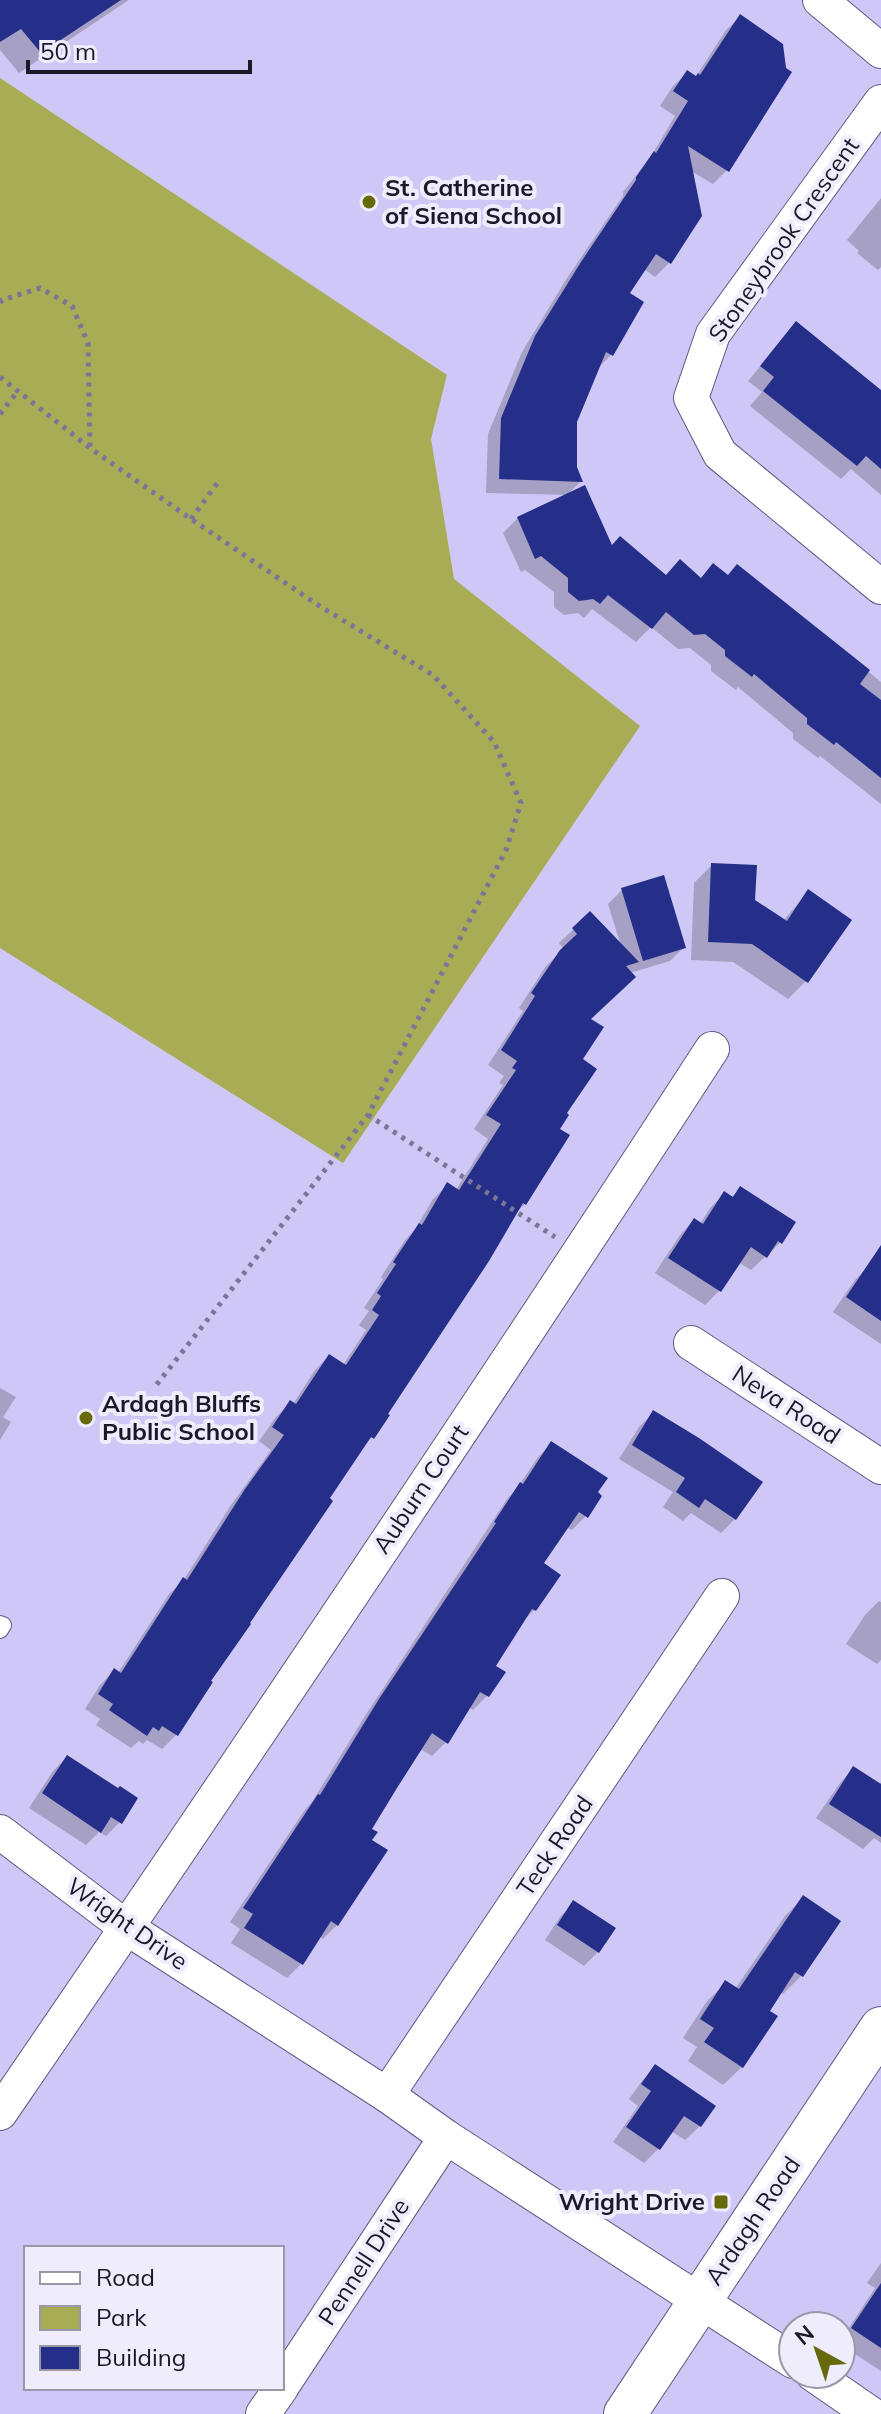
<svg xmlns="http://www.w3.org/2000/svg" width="881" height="2414" font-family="Mulish,sans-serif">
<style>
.green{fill:#a7ac55}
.shadow{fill:#0003}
.building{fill:#252e89}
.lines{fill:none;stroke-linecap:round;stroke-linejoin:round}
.service-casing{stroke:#605982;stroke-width:18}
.minor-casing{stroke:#605982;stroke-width:36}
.tertiary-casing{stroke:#605982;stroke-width:44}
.path{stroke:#7b7697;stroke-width:5;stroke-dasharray:4 6;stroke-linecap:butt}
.service{stroke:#fff;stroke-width:16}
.minor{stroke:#fff;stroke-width:34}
.tertiary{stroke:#fff;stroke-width:42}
.poi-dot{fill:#676a0b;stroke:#efedfc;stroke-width:3}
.labels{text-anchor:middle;stroke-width:8;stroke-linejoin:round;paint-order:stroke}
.poi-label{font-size:24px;font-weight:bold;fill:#1b1829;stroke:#efedfc;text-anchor:start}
.street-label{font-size:24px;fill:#1b1829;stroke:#efedfc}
</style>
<rect width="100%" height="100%" fill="#cfc8f6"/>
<polygon class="green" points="0,78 447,375 431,439 454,579 640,726 343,1163 0,948"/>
<g class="shadow">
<polygon points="0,0 129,0 19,73 0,50"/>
<polygon points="741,16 727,170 713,184 691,171 669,263 655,277 644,269 628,293 611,355 597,369 575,422 575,468 581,481 567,495 486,493 488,434 522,352 567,278 623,196 623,192 650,158 675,116 660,106 673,86 688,72 695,78 726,30"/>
<polygon points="881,198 881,267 878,270 857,253 859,251 847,240"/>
<polygon points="796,324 881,393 881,495 851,469 841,479 750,406 762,392 748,381"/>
<polygon points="518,518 611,548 665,577 700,579 727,577 738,567 786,603 881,682 881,804 820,756 818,758 793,739 793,733 738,687 736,690 711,671 711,665 690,648 678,649 651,627 636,642 592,609 584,618 578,613 564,615 554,607 554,592 525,570 521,572 503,533"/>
<polygon points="712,865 753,901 783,921 808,892 806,981 788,999 733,962 691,960 694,883"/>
<polygon points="622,890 684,947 670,961 630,973 589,1020 565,1114 525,1204 514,1214 372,1437 361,1449 176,1735 162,1749 147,1740 143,1744 139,1741 131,1748 96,1725 100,1719 85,1709 100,1685 114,1671 118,1673 169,1594 183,1581 231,1505 271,1450 259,1441 276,1417 290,1403 293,1404 315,1370 329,1356 343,1365 366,1330 359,1325 369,1311 364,1308 383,1279 381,1277 405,1240 415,1230 433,1199 448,1185 456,1190 488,1139 474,1129 503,1085 499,1083 504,1076 488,1065 523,1011 519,1008 546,966 564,949 559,943 590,914 621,946 608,904"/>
<polygon points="741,1188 781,1242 751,1270 738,1262 719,1291 705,1305 655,1273 680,1235 694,1220 700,1224 710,1208 724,1194 731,1198"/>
<polygon points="869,1266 881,1274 881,1344 833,1312 855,1280"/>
<polygon points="0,1388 16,1397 3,1417 11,1422 0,1440"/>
<polygon points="653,1413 735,1519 721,1533 691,1513 683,1521 663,1507 673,1492 619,1459 639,1427"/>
<polygon points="552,1443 586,1516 572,1530 566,1527 541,1564 534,1610 519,1625 493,1666 503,1673 487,1696 473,1710 468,1707 446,1742 432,1756 420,1749 370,1829 370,1841 337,1925 323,1939 319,1936 301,1964 287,1978 231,1943 240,1929 230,1922 304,1811 312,1802 365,1716 507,1499 518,1487 538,1457"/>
<polygon points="879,1601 881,1602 881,1660 877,1664 846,1644 865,1615"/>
<polygon points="67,1757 120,1822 106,1836 99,1832 86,1845 29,1808 53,1771"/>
<polygon points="854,1768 879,1785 881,1782 881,1843 874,1838 863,1849 816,1818 840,1783"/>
<polygon points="803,1898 838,1921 801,1976 783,1994 780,1992 767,2012 742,2067 723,2085 688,2061 697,2047 683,2038 707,2001 726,1983 735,1989 785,1916"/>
<polygon points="574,1903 598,1952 584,1966 545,1940 560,1917"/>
<polygon points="656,2067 713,2106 700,2126 685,2140 671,2131 658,2149 644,2163 613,2142 638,2106 629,2099 642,2081"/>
<polygon points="881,2263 881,2371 841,2345 841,2340 875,2288 867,2283"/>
</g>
<g class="building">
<polygon points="0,0 121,0 41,53 21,29 0,42"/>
<polygon points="740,14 783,44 786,68 792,72 729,172 688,146 702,216 671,264 656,254 630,293 644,302 613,356 606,352 577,422 577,467 583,482 499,479 501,418 535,336 581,262 636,180 636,177 654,151 656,153 688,101 673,91 687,70 696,76 698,73 700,75"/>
<polygon points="796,321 881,390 881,469 866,456 857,466 763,391 774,377 760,366"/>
<polygon points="585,485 612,545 620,536 666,575 680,559 701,578 713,563 728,575 737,564 870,670 860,684 881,700 881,778 836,742 834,745 807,724 807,718 754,674 752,677 725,656 725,650 705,634 694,635 666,612 652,629 608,595 600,604 593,599 579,601 568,592 568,578 541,556 535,559 517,517"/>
<polygon points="711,863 757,865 755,900 787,921 808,889 852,920 808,983 752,944 708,942"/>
<polygon points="664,875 686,948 643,961 621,888"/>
<polygon points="590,911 639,962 626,966 636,977 591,1019 604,1027 583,1059 597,1069 567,1113 569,1115 560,1129 570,1135 526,1205 523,1203 489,1261 388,1414 390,1415 374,1439 371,1437 330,1498 333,1501 250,1623 251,1624 211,1681 213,1682 178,1736 162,1726 159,1731 153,1727 147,1736 109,1710 113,1704 98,1694 114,1668 121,1673 183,1577 187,1580 245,1489 284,1435 272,1427 290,1400 296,1404 329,1354 346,1365 379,1315 372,1310 381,1296 377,1293 396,1264 393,1262 419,1223 422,1225 447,1182 459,1190 501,1124 486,1115 516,1070 512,1068 517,1061 501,1050 535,996 531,993 560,950 577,934 572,928"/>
<polygon points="740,1186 796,1222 782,1244 778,1241 767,1258 751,1247 721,1292 668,1258 694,1218 703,1224 724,1191 733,1197"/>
<polygon points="881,1245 881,1321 846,1297"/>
<polygon points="653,1410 699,1438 763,1482 736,1520 705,1499 699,1508 676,1492 685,1478 632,1445"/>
<polygon points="551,1441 608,1478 598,1492 602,1496 588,1518 579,1512 544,1563 561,1575 536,1611 532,1609 496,1666 506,1672 489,1697 480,1692 448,1744 432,1733 397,1788 372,1829 378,1832 372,1840 388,1850 338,1926 331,1921 303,1965 244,1928 253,1914 243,1908 318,1794 320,1795 379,1699 496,1523 494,1522 520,1482 523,1484"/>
<polygon points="67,1755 118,1788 120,1786 138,1798 122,1824 111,1817 101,1833 42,1793"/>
<polygon points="853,1766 881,1784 881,1837 829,1804"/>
<polygon points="803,1895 841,1921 803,1977 795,1972 770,2011 778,2016 743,2068 704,2042 714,2028 700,2019 725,1980 739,1989"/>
<polygon points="573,1900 616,1928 599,1953 557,1925"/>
<polygon points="655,2064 716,2106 701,2127 684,2116 660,2150 626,2127 651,2091 641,2084"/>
<polygon points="881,2283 881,2348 851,2328"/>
</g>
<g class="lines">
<defs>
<polyline id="service" points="0,1624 3,1625 0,1630"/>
<g id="minor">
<polyline points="820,0 881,51"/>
<polyline points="881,102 713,334 691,398 720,454 881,587"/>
<polyline points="691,1343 881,1467"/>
<polyline points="0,1832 127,1928 387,2095 446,2137 793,2361"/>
<polyline points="387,2095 722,1596"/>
<path d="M0,2113c241,-352 480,-706 712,-1064"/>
<polyline points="813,2374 871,2414"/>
<polyline points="282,2386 446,2137"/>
<polyline points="263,2414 281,2388"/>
</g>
<polyline id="tertiary" points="625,2414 881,2028"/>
</defs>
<use href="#service" class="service-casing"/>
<use href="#minor" class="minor-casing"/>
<use href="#tertiary" class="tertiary-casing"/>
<g class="path">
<polyline points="0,303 2,300 40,288 72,306 88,343 90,447"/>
<polyline points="0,377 90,448 191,519 318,605 433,675 494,742 521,803 506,850 368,1115 154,1388"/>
<polyline points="0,414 18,391"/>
<polyline points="191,519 219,481"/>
<polyline points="368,1115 555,1237"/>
</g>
<use href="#service" class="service"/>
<use href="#minor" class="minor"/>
<use href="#tertiary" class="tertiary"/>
</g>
<g class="poi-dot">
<circle cx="369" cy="202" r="8"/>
<circle cx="86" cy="1418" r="8"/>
<rect x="713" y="2194" width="16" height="16" rx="4"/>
</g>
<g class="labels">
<g class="poi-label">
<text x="385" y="196">St. Catherine<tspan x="385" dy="28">of Siena School</tspan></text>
<text x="102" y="1412">Ardagh Bluffs<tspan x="102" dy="28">Public School</tspan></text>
<text x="705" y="2210" text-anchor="end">Wright Drive</text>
</g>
<g class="street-label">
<text transform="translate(784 240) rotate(-55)" y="8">Stoneybrook Crescent</text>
<text transform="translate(786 1405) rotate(33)" y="8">Neva Road</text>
<text transform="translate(421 1489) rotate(-56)" y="8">Auburn Court</text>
<text transform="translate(555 1846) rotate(-56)" y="8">Teck Road</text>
<text transform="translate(127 1924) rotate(35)" y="8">Wright Drive</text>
<text transform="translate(753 2221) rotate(-56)" y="8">Ardagh Road</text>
<text transform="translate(364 2262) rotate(-57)" y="8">Pennell Drive</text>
</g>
</g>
<rect x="24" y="2246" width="260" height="144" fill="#efedfc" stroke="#9a98a8" stroke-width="2"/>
<rect x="40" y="2272" width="40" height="12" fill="#ffffff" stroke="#9a98a8" stroke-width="2"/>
<text x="96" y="2286" font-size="24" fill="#1b1829">Road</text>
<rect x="40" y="2306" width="40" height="24" fill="#a7ac55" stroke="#9a98a8" stroke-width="2"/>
<text x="96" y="2326" font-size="24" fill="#1b1829">Park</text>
<rect x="40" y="2346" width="40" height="24" fill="#252e89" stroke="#9a98a8" stroke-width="2"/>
<text x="96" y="2366" font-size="24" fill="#1b1829">Building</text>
<g transform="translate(817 2350) rotate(320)"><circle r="38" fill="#efedfc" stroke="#9a98a8" stroke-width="2"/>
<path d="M0-6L14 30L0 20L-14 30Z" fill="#676a0b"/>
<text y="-12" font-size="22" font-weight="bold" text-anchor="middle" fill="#1b1829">N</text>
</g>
<path d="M28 60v12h222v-12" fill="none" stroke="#1b1829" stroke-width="4"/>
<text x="40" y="60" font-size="24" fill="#1b1829" stroke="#efedfc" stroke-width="6" paint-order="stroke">50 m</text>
</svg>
